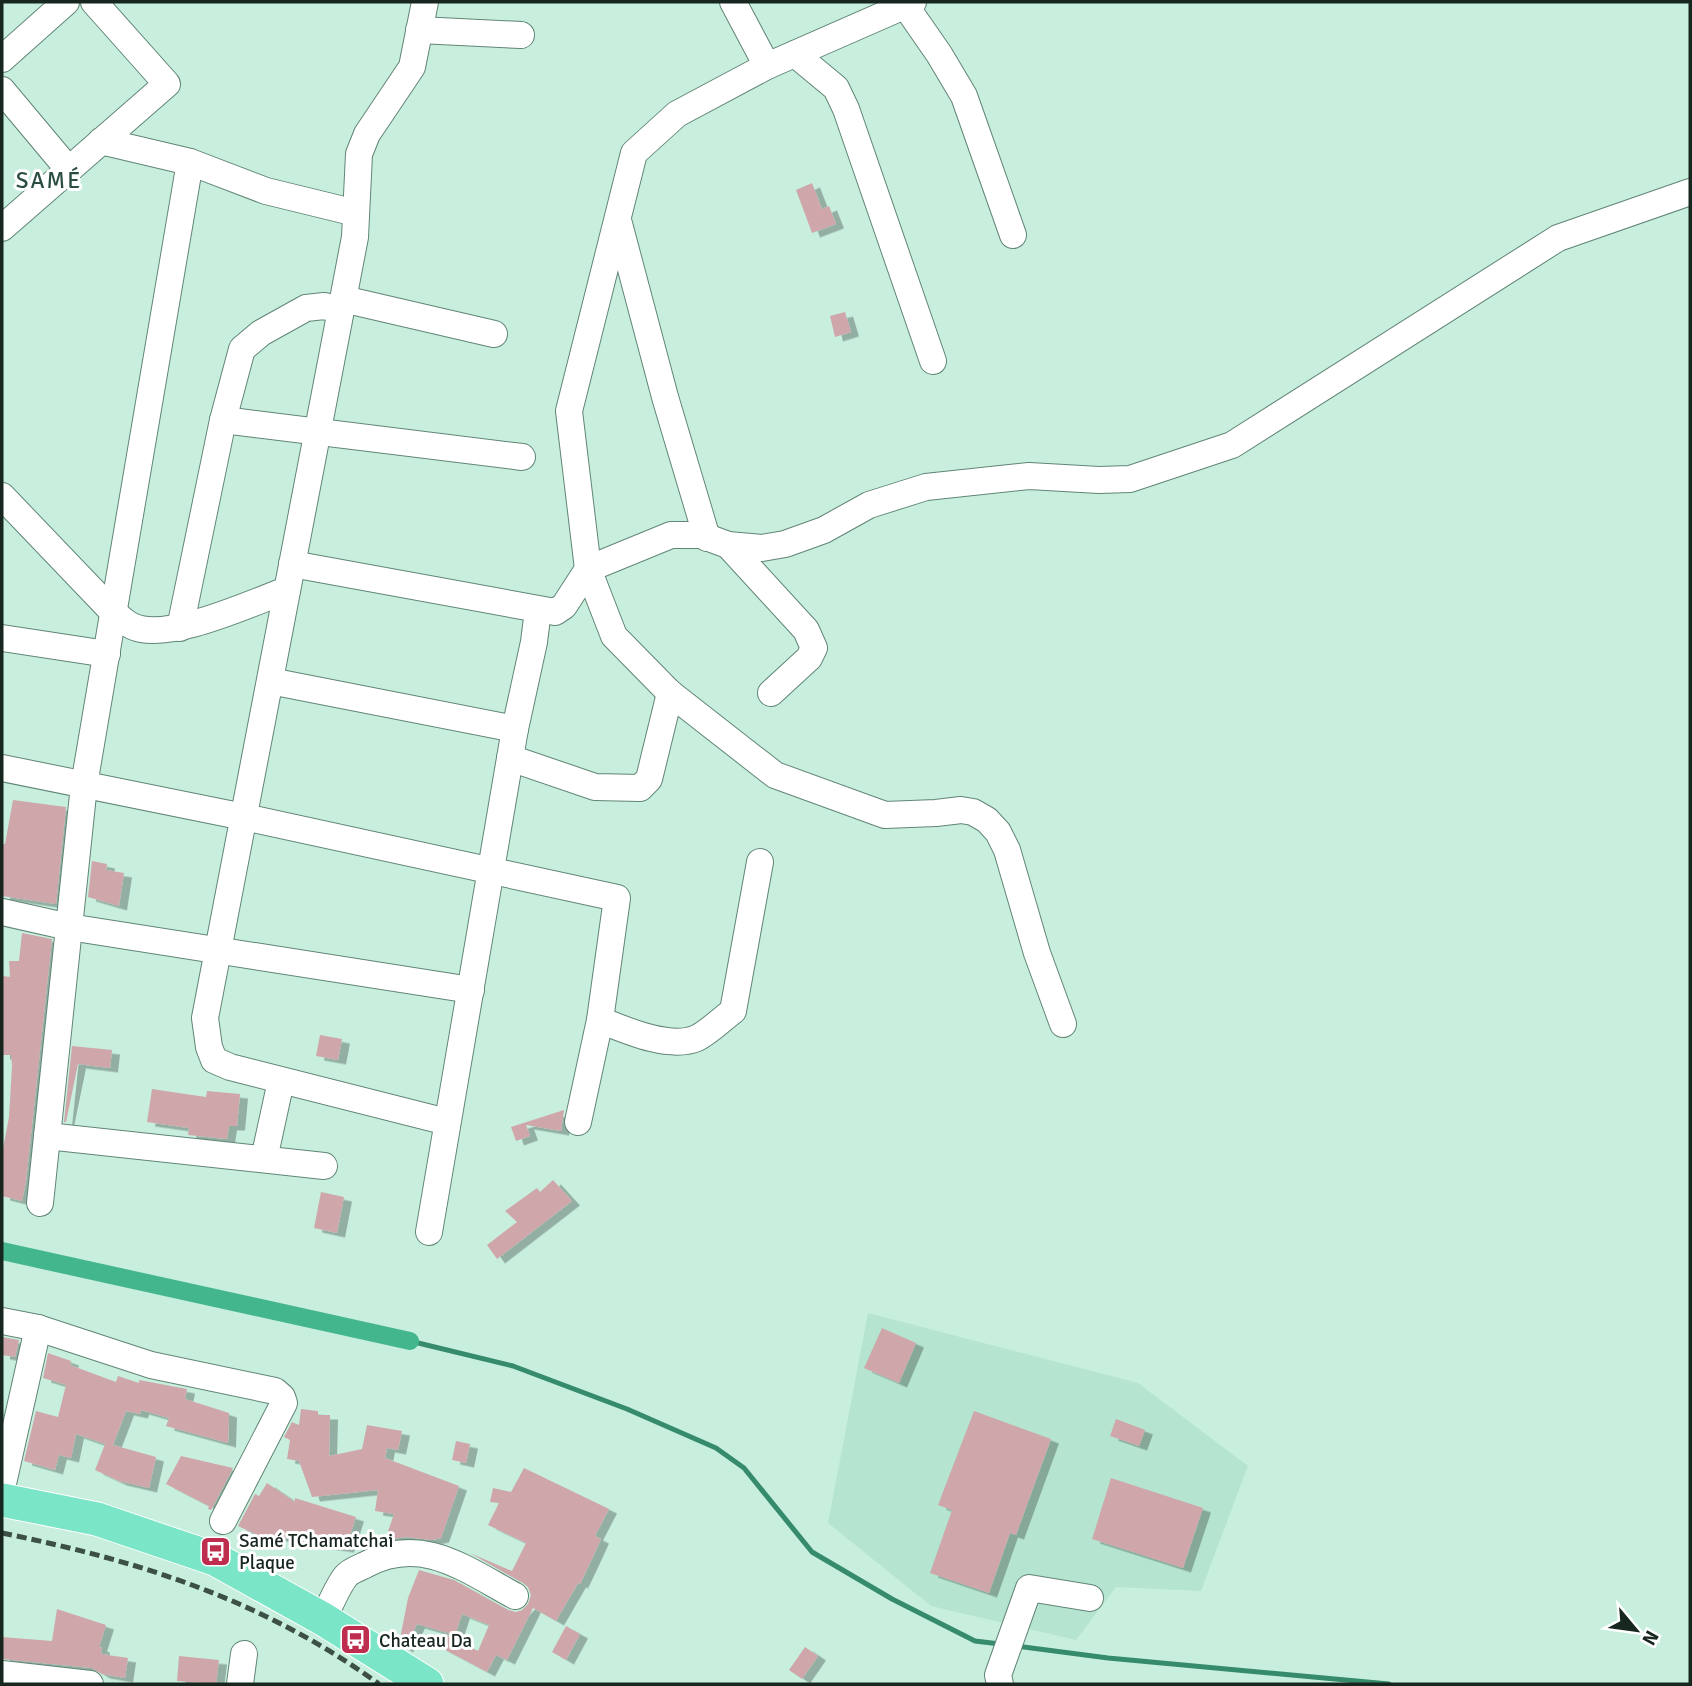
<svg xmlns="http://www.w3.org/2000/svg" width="1692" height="1686" font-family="Signika,sans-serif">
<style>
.built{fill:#b5e5d0}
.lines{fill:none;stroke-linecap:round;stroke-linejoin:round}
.stream{stroke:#368b6d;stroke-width:5}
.canal{stroke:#44b68e;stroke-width:18}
.building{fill:#cfa7aa;filter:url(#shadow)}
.minor-casing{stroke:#618576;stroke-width:28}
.major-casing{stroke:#fff;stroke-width:35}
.minor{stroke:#fff;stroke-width:26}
.major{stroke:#7ae6c7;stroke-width:33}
.rail{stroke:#3c5046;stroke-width:5;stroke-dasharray:10 5;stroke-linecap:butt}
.labels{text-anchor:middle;stroke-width:6;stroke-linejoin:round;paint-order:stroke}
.poi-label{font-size:19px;fill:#17261f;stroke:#fff;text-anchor:start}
.quarter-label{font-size:23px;letter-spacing:2px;fill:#2b4d40;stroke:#fff}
</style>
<defs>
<filter id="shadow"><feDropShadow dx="8" dy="4.5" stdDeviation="0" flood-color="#0004"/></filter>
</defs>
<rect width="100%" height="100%" fill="#c8efde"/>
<polygon class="built" points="868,1313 1138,1383 1248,1466 1201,1591 1116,1587 1076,1640 931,1606 828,1523"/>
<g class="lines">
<g class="stream">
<polyline points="410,1341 513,1366 627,1409 716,1448 744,1468 812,1552 892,1599 975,1641 1000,1644"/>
<polyline points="1016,1646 1108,1658 1389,1684"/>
</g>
<polyline class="canal" points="2,1251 410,1341"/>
</g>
<g class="building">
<polygon points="812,183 822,209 829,206 836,224 812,233 796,190"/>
<polygon points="845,312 851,332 835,337 830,316"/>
<polygon points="13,800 66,807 56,904 2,896 2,844 5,844"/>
<polygon points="92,861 107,864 106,870 124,873 119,906 88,897"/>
<polygon points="22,933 52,939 26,1181 22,1201 2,1196 2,1154 9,1117 12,1066 11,1055 2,1055 2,987 3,976 10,977 9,961 19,961"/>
<polygon points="320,1035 342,1039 338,1060 316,1056"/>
<polygon points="72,1046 112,1050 110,1068 78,1064 66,1122 64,1122"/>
<polygon points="152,1089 206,1097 207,1091 240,1094 237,1126 229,1126 227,1139 188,1135 189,1128 147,1122"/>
<polygon points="564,1110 561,1131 526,1125 530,1136 516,1141 511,1127"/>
<polygon points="553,1180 572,1201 497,1259 487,1245 517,1222 505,1211 537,1188 540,1192"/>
<polygon points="321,1192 344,1197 337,1233 314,1228"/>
<polygon points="882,1328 916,1343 899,1383 864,1368"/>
<polygon points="2,1337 19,1340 15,1357 2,1355"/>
<polygon points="48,1353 71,1361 70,1365 116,1382 118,1376 139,1383 139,1380 187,1389 185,1399 229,1413 228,1443 166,1426 169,1418 141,1410 140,1414 126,1411 113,1445 156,1457 149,1488 119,1481 95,1470 105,1444 76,1434 71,1458 59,1455 55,1470 24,1461 36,1411 58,1417 66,1385 43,1378"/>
<polygon points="301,1409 318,1411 318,1415 330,1415 329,1456 362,1449 367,1425 402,1431 398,1450 387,1448 385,1458 459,1486 441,1538 432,1540 406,1537 385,1540 394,1514 375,1511 378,1490 312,1497 299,1461 287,1459 290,1440 284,1437 292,1422 299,1425"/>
<polygon points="974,1411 1051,1439 1016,1535 1010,1533 989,1593 930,1573 952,1510 938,1505"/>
<polygon points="1116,1419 1145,1430 1139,1446 1110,1436"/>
<polygon points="456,1441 470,1444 466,1463 452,1460"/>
<polygon points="181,1456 233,1468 211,1510 208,1509 209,1506 166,1484"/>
<polygon points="524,1468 609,1509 595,1536 601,1539 591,1561 580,1584 578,1583 556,1621 533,1608 507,1660 496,1655 487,1672 438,1646 444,1634 478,1651 489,1625 462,1614 455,1635 417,1624 405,1648 399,1644 408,1598 419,1570 454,1580 508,1610 516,1612 522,1610 528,1604 531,1595 528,1587 523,1583 470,1553 512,1571 526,1543 488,1525 499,1503 490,1502 493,1488 511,1492"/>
<polygon points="1111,1478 1203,1508 1183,1568 1092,1539"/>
<polygon points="267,1483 295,1502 295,1498 356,1517 346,1548 291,1540 292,1538 260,1536 238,1526 255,1494 259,1496"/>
<polygon points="57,1609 106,1625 99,1647 102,1648 101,1654 128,1658 125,1678 102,1674 92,1668 2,1659 2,1637 52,1641"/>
<polygon points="566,1626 580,1634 566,1660 552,1652"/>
<polygon points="805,1647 818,1656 802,1679 789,1670"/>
<polygon points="179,1656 219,1660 216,1684 177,1681"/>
</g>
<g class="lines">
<defs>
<g id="minor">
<polyline points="425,2 412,67 367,134 359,154 355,237 205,1018 209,1047 214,1060 230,1067 447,1122"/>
<polyline points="733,2 767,66"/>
<polyline points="913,2 767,66 677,114 634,153 569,411 588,569 614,636 670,693 775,775 885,815 936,813 961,810 973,812 987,820 998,832 1007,850 1037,953 1063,1024"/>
<polyline points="905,5 939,54 964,96 1013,235"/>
<polyline points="419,30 521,35"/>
<polyline points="795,54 836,88 846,109 933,361"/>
<polyline points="2,59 66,2"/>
<polyline points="2,90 69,170"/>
<polyline points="101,141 190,162 266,191 356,213"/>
<polyline points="618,220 665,397 707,538"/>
<polyline points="2,228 167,84 94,2"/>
<polyline points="343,299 494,334"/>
<polyline points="223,420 522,457"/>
<path d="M2,496l112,117c6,4 11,10 18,13 34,17 119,-23 155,-36"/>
<polyline points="728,545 806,630 814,648 809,658 771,693"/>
<polyline points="292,564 555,612 564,606 588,569 671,535 701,535 728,545 762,548 785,544 824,530 869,505 926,487 1029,476 1099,480 1130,479 1232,445 1558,238 1690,192"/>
<polyline points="180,628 223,420 242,349 261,333 306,308 324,306 341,310"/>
<polyline points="2,638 107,654"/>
<polyline points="270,681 515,729"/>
<polyline points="510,758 595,787 640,788 649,779 670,693"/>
<polyline points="2,768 244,817 617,898 600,1020 578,1122"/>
<polyline points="2,912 69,927 471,990"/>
<path d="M600,1020c25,10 70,30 97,18 12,-6 25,-19 36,-27l27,-149"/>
<polyline points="47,1136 324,1166"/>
<polyline points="264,1159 281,1081"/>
<polyline points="40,1203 84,785 190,162"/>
<polyline points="429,1232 515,729 534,642 538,610"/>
<polyline points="2,1321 38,1328 151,1365 275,1391 282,1397 284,1403 223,1521"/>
<polyline points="2,1488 38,1328"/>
<path d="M323,1619c6,-11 15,-34 23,-43 4,-5 13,-8 19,-11 56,-31 100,4 150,31"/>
<polyline points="2,1674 90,1684"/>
<polyline points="240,1684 244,1654"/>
<polyline points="1000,1684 998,1675 1029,1588 1090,1598"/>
</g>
<polyline id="major" points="2,1500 97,1519 215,1559 323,1619 427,1684"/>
</defs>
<use href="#minor" class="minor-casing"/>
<use href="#major" class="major-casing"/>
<use href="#minor" class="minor"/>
<use href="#major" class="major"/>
<path class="rail" d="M2,1533c138,28 261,67 377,151"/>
</g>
<defs>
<symbol id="bus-square" viewBox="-11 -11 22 22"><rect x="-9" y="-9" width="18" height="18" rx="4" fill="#be2d4d" stroke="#fff"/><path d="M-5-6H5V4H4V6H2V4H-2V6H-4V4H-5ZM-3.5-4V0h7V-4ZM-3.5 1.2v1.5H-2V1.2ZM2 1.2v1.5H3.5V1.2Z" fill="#fff"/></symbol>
</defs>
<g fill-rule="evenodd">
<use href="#bus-square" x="198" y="1534" width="35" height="35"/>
<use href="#bus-square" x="338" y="1622" width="35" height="35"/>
</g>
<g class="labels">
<g class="poi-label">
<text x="239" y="1547">Samé TChamatchai<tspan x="239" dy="22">Plaque</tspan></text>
<text x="379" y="1647">Chateau Da</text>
</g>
<g class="quarter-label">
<text x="49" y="188">SAMÉ</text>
</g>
</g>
<rect width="1692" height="1686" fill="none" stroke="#17261f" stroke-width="7"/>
<g transform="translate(1636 1630) rotate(119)" stroke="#ffffff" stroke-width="5" paint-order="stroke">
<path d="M0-5L12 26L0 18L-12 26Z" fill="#17261f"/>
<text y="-10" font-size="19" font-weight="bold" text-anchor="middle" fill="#17261f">N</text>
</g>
</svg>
